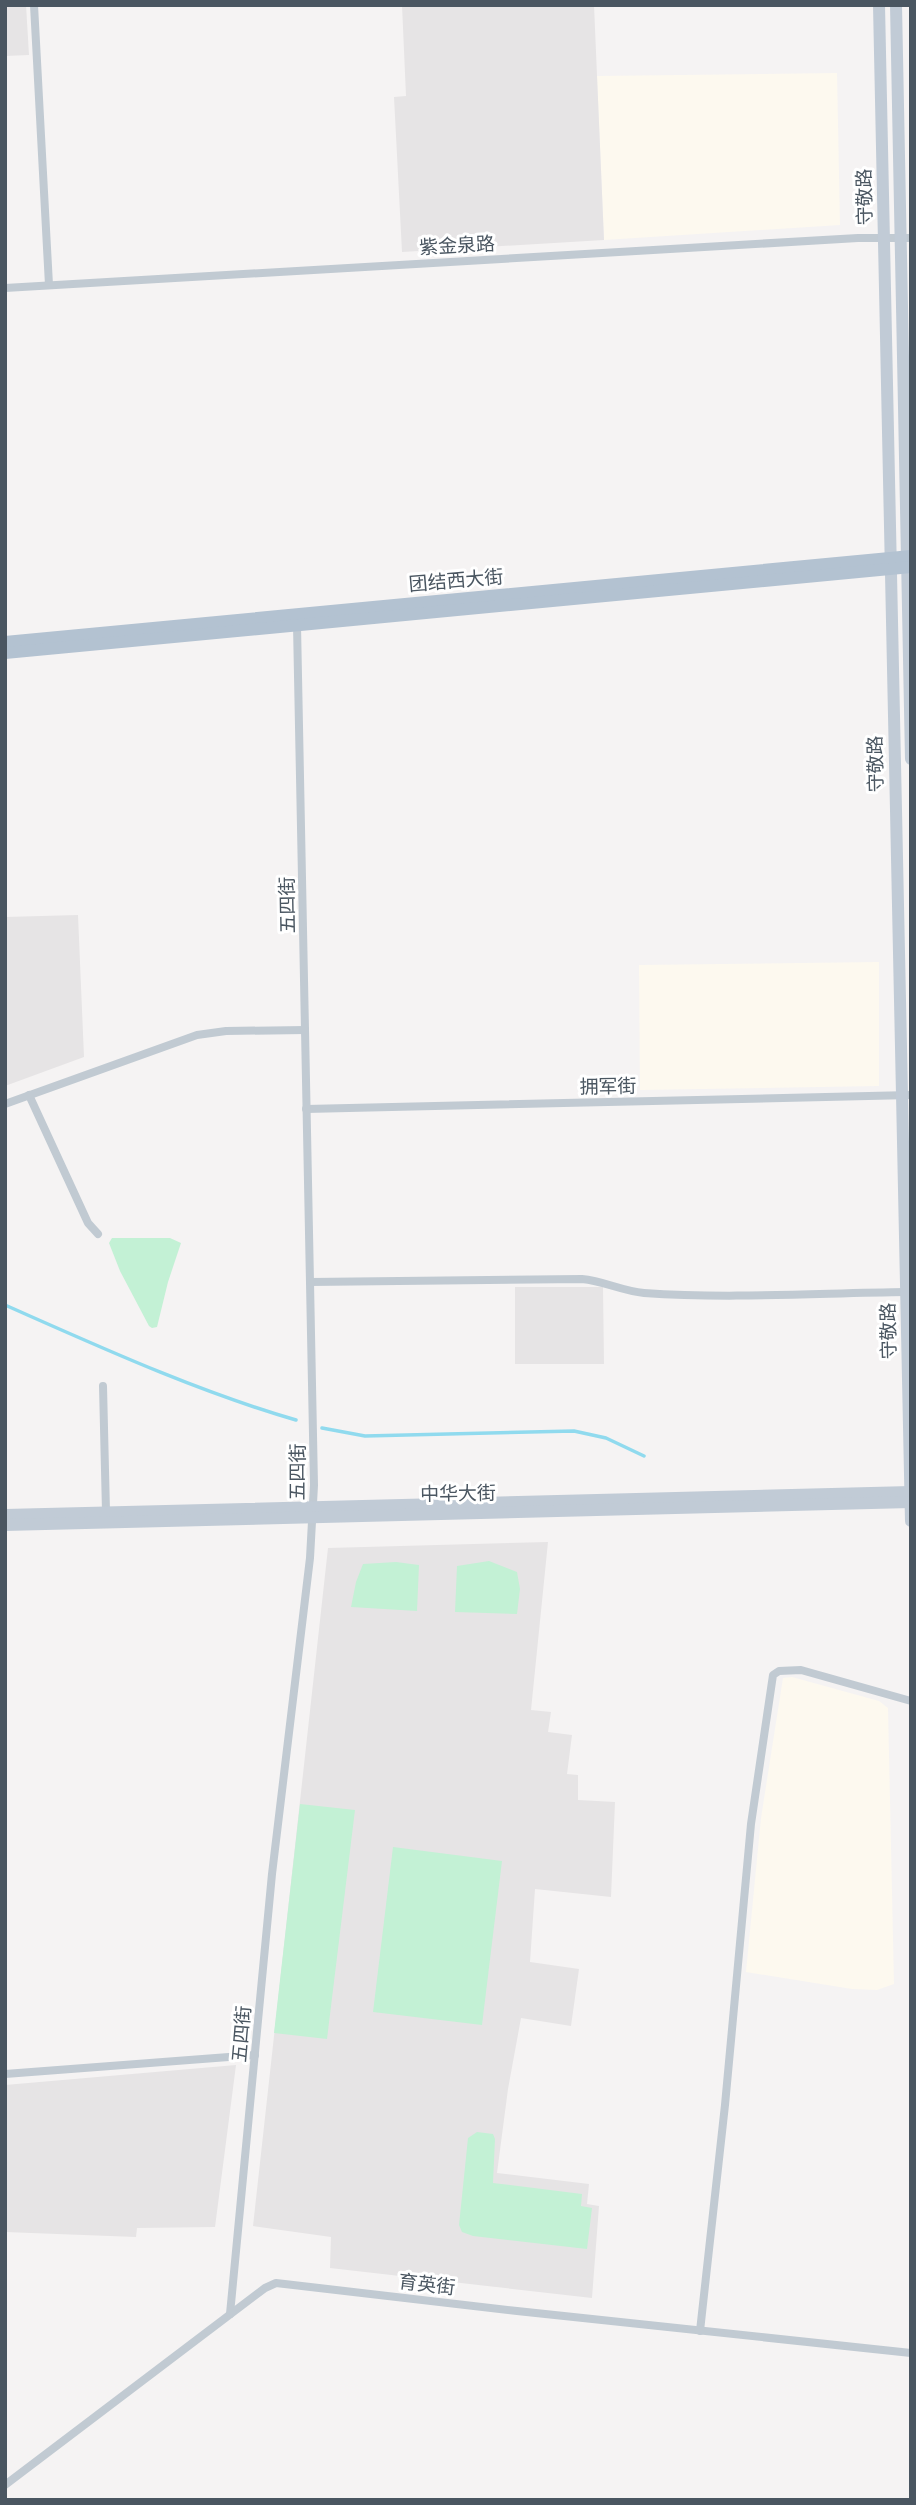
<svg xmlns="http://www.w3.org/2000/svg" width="916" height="2505" font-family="Raleway,'Noto Sans SC',sans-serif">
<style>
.commercial{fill:#fdf9ef}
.education{fill:#e6e4e5}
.green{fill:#c3f1d5}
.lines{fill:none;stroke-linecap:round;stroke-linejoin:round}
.stream{stroke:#90daee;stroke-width:3.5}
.street{stroke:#c1cad2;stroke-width:8}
.secondary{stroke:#c1cbd6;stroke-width:12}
.primary{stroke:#b3c2d1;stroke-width:12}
.labels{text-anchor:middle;stroke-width:6;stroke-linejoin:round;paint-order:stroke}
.street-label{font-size:19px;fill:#4a5661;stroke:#fff}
</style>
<rect width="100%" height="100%" fill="#f5f3f3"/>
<g class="commercial">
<polygon points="837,73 840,225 604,240 597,76"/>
<polygon points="879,962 879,1086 640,1090 639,965"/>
<polygon points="792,1677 879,1701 888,1708 894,1984 877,1990 852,1989 746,1972 761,1818 783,1678"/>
</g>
<g class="education">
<polygon points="5,5 26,5 29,55 5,56"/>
<polygon points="402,5 594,5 604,240 402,252 394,97 406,96"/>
<polygon points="78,915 84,1057 5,1086 5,917"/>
<polygon points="515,1287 603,1287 604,1364 515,1364"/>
<polygon points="548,1542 531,1710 551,1712 548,1732 572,1735 567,1774 578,1775 578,1800 615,1802 611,1897 535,1889 530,1962 579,1969 571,2026 521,2018 508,2089 497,2173 589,2184 587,2204 599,2206 592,2298 330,2268 331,2237 253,2226 328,1548"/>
<polygon points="236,2065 215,2227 137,2228 136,2237 5,2232 5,2085"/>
</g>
<g class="green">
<polygon points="112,1238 170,1238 181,1243 168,1282 157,1327 152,1328 149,1326 120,1271 109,1243"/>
<polygon points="489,1561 517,1572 520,1589 517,1614 455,1612 457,1566"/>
<polygon points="396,1562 419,1565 417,1611 351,1607 356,1582 363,1564"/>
<polygon points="300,1804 355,1810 327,2039 274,2033"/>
<polygon points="393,1847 502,1861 482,2025 373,2012"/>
<polygon points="477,2132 493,2134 495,2139 493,2183 582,2194 581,2206 592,2208 587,2249 473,2236 462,2232 459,2225 468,2138"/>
</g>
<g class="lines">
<g class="stream">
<path d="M5,1305c95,42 191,86 291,115"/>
<polyline points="322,1428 365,1436 574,1431 606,1438 644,1456"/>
</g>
<g class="street">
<polyline points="34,5 49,285"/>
<polyline points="5,288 858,238 911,238"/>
<polyline points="29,1095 88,1223 98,1234"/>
<polyline points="5,1104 197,1035 226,1031 305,1030"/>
<polyline points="306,1109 911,1095"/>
<path d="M310,1282l272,-3c22,2 40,12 62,14 87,6 175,0 262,-1"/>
<polyline points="103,1386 106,1512"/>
<polyline points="5,2074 255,2055"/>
<polyline points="230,2314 272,1874 310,1558 314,1485 297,625"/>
<polyline points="700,2331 725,2105 751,1824 773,1675 779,1671 801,1670 911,1701"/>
<polyline points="5,2485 265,2288 276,2283 517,2311 911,2353"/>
</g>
<g class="secondary">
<polyline points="879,5 911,1521"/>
<polyline points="896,5 911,759"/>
<polyline points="5,1515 911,1492"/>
<polyline points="5,1525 911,1502"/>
</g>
<g class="primary">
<polyline points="5,642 911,556"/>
<polyline points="5,653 911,567"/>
</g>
</g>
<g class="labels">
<g class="street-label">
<text transform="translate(864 197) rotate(-91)" y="7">守敬路</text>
<text transform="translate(457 245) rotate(-3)" y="7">紫金泉路</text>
<text transform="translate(456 580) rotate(-5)" y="7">团结西大街</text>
<text transform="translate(875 764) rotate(-91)" y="7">守敬路</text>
<text transform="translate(287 905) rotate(-91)" y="7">五四街</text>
<text transform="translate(608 1086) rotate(-1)" y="7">拥军街</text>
<text transform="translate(888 1331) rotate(-91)" y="7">守敬路</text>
<text transform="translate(297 1472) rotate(-90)" y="7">五四街</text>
<text transform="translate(458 1493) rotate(-1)" y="7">中华大街</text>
<text transform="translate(241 2034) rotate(-85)" y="7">五四街</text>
<text transform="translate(427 2284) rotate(7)" y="7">育英街</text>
</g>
</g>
<rect width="916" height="2505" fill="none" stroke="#4a5661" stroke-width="14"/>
</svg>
